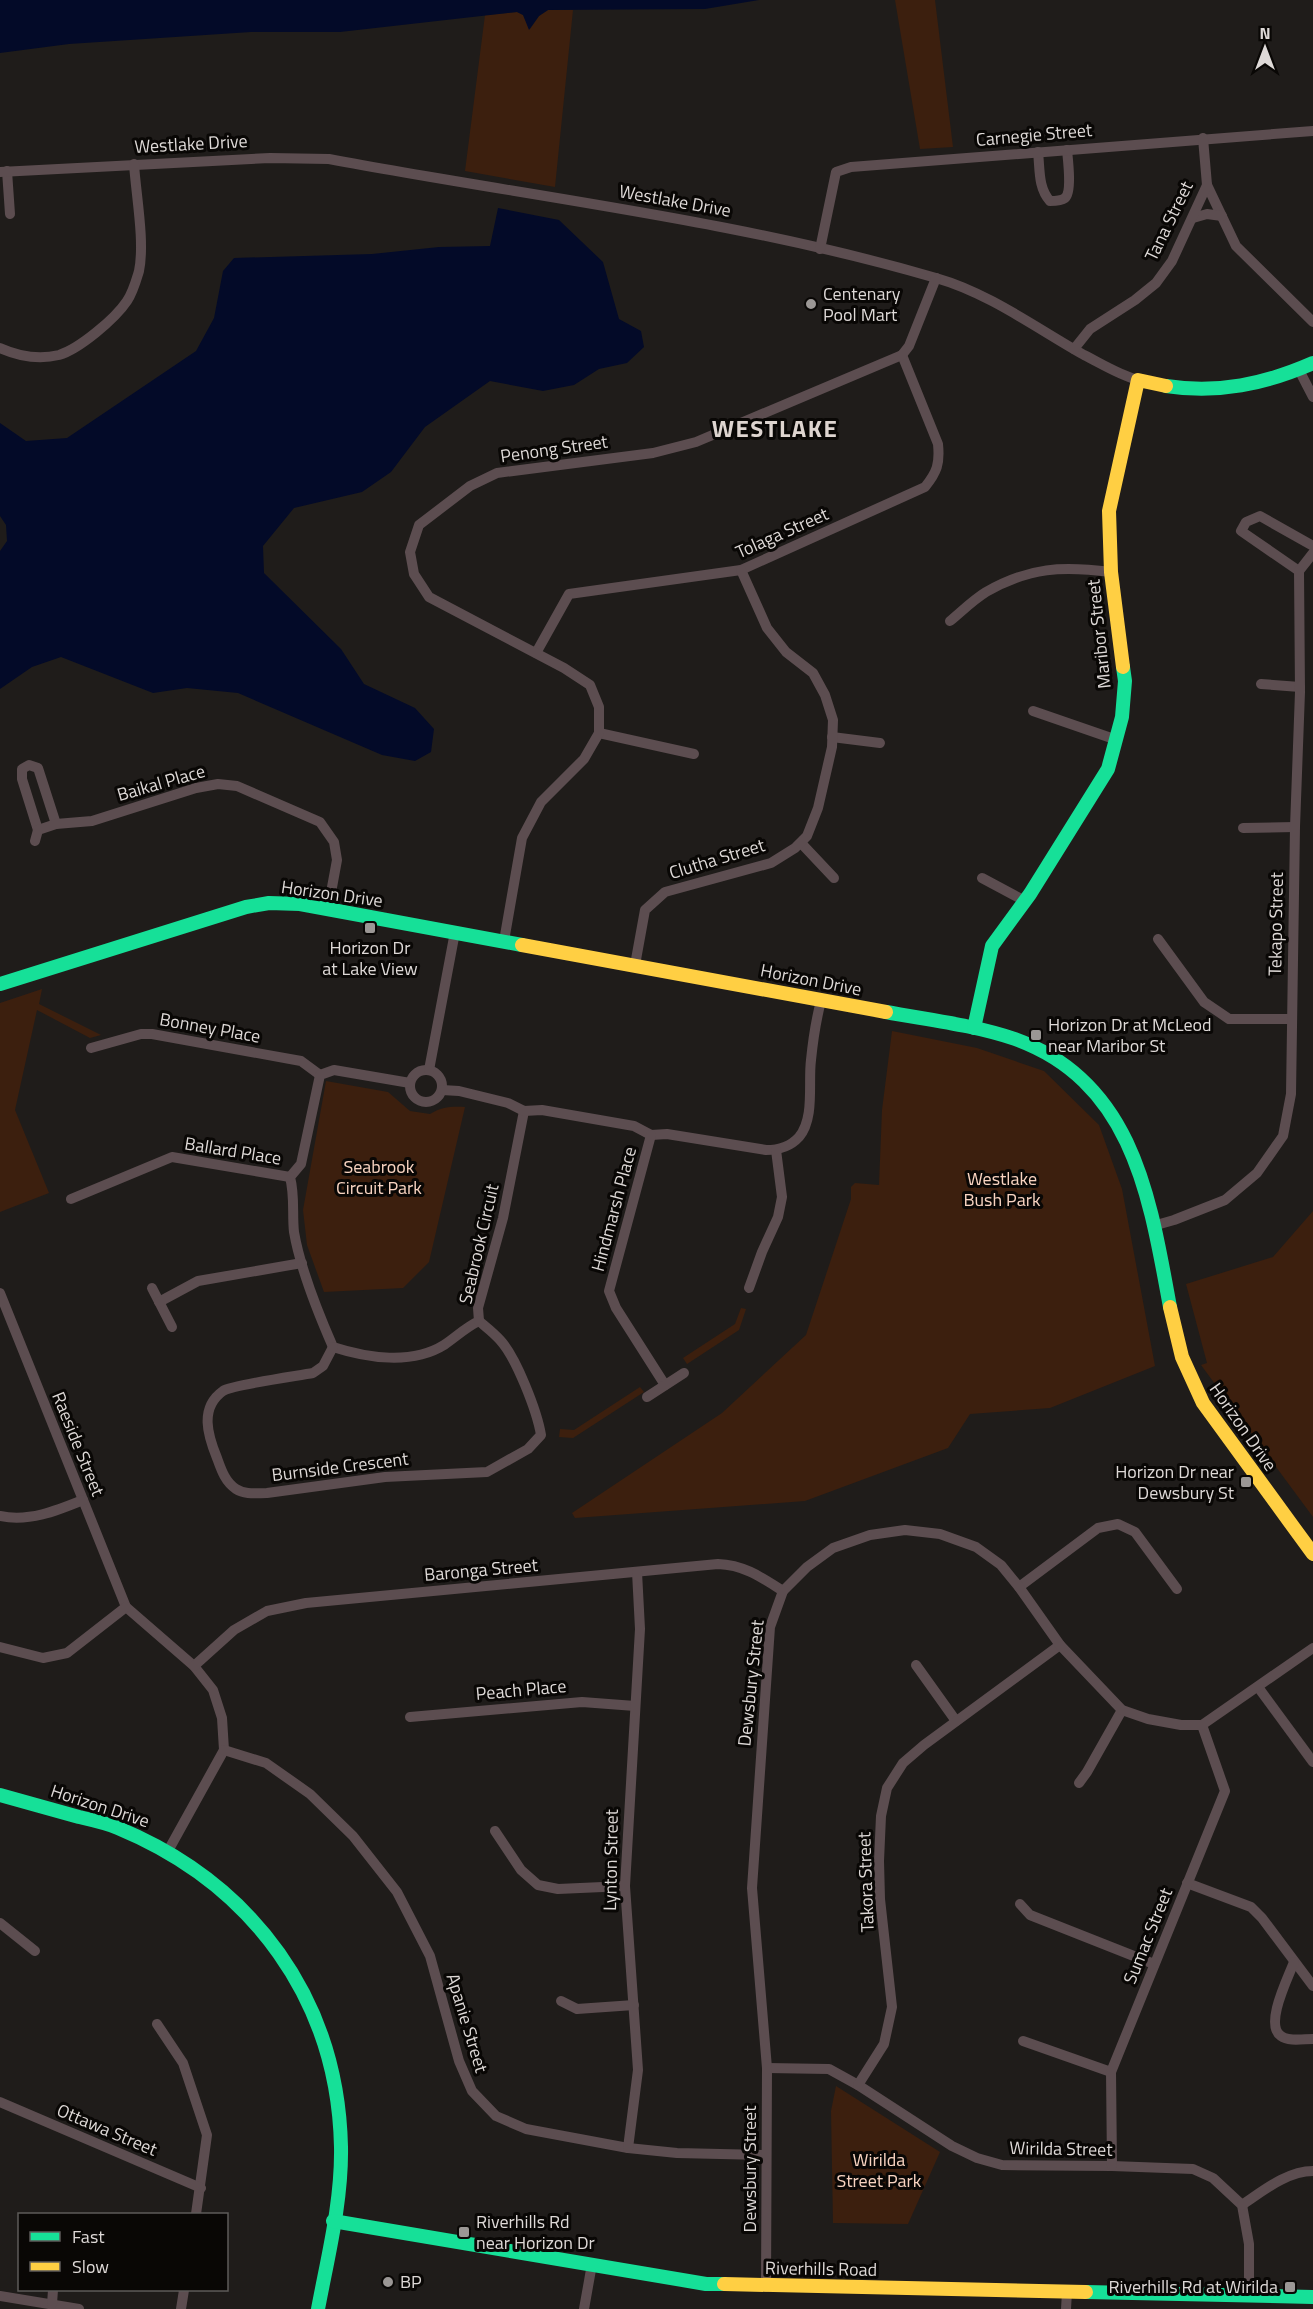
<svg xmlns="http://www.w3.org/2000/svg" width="1313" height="2309" font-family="'Titillium Web',sans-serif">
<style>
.green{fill:#3c1f0e}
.water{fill:#030a28}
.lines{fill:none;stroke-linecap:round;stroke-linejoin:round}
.street{stroke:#5c4d50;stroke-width:10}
.fast{stroke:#16e098;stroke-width:14}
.slow{stroke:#ffcf43;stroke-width:14}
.poi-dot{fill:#9b9795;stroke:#090705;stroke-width:2}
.labels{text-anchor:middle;stroke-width:6;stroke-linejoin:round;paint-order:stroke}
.street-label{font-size:18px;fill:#ded9d7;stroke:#090705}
.poi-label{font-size:18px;fill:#ded9d7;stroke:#090705;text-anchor:start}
.park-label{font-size:18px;fill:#f9d4c1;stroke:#090705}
.district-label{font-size:24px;font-weight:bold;letter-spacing:1.5px;fill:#ddd4cf;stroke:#090705}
</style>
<rect width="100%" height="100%" fill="#1f1c1a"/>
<g class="green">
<polygon points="895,0 935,0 953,147 920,149"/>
<polygon points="548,10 573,10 555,187 465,171 485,15 517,12 523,15 530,29 539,16"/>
<polygon points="42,989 39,1004 101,1035 90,1038 37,1010 15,1110 49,1193 0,1212 0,1003"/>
<polygon points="892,1031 977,1048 1044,1071 1099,1125 1122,1189 1155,1366 1050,1408 970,1414 948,1448 805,1501 575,1518 572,1513 722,1413 806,1335 851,1199 851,1187 855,1183 879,1185 882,1110"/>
<path d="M326,1081l62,11 22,19 20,3c11,-7 22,-8 35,-7l-36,155 -26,26 -79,4 -17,-47 -4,-35z"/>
<polygon points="1313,1211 1313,1517 1201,1365 1207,1363 1186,1284 1273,1257"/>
<polygon points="741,1308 746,1309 739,1330 687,1364 683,1358 735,1324"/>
<polygon points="640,1387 644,1392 573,1438 559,1437 560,1429 574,1430"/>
<polygon points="836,2086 940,2152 908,2224 833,2223 831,2111"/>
</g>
<g class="water">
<polygon points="0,0 759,0 705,9 548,10 539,16 529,30 523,15 517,12 340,32 251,32 69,44 0,53"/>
<polygon points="498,208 559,220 603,262 619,319 641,331 644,347 627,363 599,369 574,385 543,391 490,381 425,427 391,472 362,492 294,508 263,546 264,573 341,649 364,684 415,708 434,729 431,752 415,761 382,755 238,693 187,688 153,693 61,657 32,667 0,689 0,551 7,541 6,525 0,516 0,423 26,441 67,438 196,351 214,318 223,271 234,258 372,254 439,247 490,246"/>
</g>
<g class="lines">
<g class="street">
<path d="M1038,152c2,17 0,36 12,49 5,0 11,0 15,-3 7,-6 3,-38 2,-48"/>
<polyline points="7,171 10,214"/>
<path d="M0,172l270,-14 59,1c202,38 409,61 607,119 53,15 100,50 148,77 18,9 35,20 54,25"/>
<polyline points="1207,185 1236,246 1313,322"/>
<polyline points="1193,218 1207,214 1222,216"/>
<polyline points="820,249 836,172 851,167 1313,131"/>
<path d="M0,348c18,8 39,12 59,7 20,-6 56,-36 68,-54 6,-9 9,-20 12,-30 6,-29 -3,-76 -5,-107"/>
<polyline points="1074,349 1090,329 1135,300 1156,283 1172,261 1207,185 1203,138"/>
<polyline points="1299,370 1313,397"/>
<polyline points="1299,571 1241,531 1246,522 1260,516 1313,546"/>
<path d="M950,621c11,-9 23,-21 36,-29 44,-25 76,-26 125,-20"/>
<path d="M536,653l33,-59 172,-24 184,-83c12,-15 15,-23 13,-43l-36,-89"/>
<polyline points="1261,684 1300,687"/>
<polyline points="1033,711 1117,740"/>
<polyline points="599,733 694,754"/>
<polyline points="832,737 880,743"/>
<polyline points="1243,828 1295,827"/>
<polyline points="38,830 22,779 22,769 29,765 38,768 56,824"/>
<polyline points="35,841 38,830 56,824 92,821 196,788 218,784 237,786 320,822 334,842 337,860 328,909"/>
<polyline points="801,843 834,878"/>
<polyline points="982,878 1025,901"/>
<polyline points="1158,939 1204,1002 1229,1019 1291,1019"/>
<polyline points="504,941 522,838 541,802 584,759 599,733 599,707 590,685 564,668 429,597 414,574 410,552 419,525 470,486 497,473 653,453 696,442 902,355 909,346 936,278"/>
<polyline points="635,965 645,910 665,892 771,863 795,848 807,836 818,808 832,747 833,720 825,695 813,673 786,652 767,628 741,570"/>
<polyline points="91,1048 141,1034 152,1034 301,1061 320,1075"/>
<circle cx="426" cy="1086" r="16"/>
<polyline points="429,1070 455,932"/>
<path d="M410,1083l-76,-13 -14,5 -19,89 -11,13c5,19 2,37 4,55 6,35 25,83 39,115 34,11 79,18 111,-2 12,-8 22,-18 35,-24l-1,-13 25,-90 21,-107"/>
<path d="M442,1090l17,1 49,12 16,8 18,-1 92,16 17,9 16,-1 99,16c12,0 24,-3 33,-13 16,-19 9,-54 12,-77 2,-20 5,-40 10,-59"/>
<polyline points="651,1135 609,1291 616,1308 665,1385"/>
<polyline points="71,1199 172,1157 290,1177"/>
<polyline points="1153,1226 1174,1220 1225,1200 1257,1173 1283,1136 1291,1094 1295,827 1300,692 1299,571 1313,553"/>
<polyline points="152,1288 172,1327"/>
<polyline points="749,1288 762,1252 778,1217 782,1197 776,1150"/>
<polyline points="0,1293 126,1607 194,1666 213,1690 222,1718 224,1750 168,1851"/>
<polyline points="159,1302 198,1281 302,1263"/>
<path d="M333,1347l-10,19 -10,7c-16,3 -81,12 -90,18 -24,17 -15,45 -6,67 4,11 8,24 19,31 9,6 21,4 31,4l118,-16 102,-5 41,-23 13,-14c-4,-24 -25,-78 -41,-95 -6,-7 -14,-13 -21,-19"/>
<polyline points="647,1397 684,1373"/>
<path d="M0,1516c29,6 56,-5 83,-16"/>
<polyline points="1019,1587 1098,1528 1118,1524 1135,1532 1177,1589"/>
<polyline points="0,1647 43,1658 67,1653 126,1607"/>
<polyline points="916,1665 956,1721"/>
<path d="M194,1666l40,-36 33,-19 39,-8 412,-39c26,1 43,13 65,27"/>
<polyline points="1258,1687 1313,1762"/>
<polyline points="410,1717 582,1702 635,1706"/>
<polyline points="224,1750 266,1763 310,1794 353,1836 397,1892 430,1956 459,2061 472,2091 496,2116 526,2129 628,2148 677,2153 766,2155"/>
<polyline points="1079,1783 1087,1772 1122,1710"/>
<polyline points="495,1831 521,1870 538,1885 558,1889 625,1886"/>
<polyline points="1187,1883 1251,1907 1262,1918 1313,1986"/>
<polyline points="1020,1904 1030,1915 1154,1964"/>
<polyline points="0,1923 35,1951"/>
<path d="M1294,1962c-6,16 -30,63 -13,74 8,6 22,3 32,3"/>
<polyline points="561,2001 577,2009 634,2005"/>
<polyline points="157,2024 183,2063 207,2135 196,2214"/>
<polyline points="1023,2041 1111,2072"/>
<polyline points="767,2068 829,2069 858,2085 952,2146 977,2158 1002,2165 1112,2166 1193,2169 1213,2178 1242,2205 1249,2244 1249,2295"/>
<polyline points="858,2085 884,2044 892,2007 880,1899 879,1861 881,1816 887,1788 903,1763 924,1745 1060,1645"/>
<polyline points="0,2102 201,2188"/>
<polyline points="628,2148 638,2070 625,1886 640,1629 637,1572"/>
<polyline points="1112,2166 1111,2072 1225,1791 1202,1725"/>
<path d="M1242,2205c21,-14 45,-34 71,-34"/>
<polyline points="766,2287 767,2068 752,1888 770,1627 783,1591 807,1567 833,1548 870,1535 905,1530 940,1534 976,1547 1001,1565 1019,1587 1060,1645 1122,1710 1148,1719 1181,1725 1202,1725 1313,1648"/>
<polyline points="0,2296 79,2309"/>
<polyline points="52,2304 53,2290"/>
<polyline points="181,2309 184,2290"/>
<polyline points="584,2309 592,2264"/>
<polyline points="1066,2309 1067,2292"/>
</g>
<g class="fast">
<path d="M1166,386c52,8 99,-2 147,-23"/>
<polyline points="0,984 246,907 269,903 300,904 522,945"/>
<path d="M886,1012c43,8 88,13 129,27 119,43 135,160 155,268"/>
<polyline points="974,1028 992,946 1030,894 1108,769 1122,717 1125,681 1123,667"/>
<path d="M0,1795c26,7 53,15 79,22 13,3 27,6 39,11 135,56 220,172 223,319 1,54 -13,109 -23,162"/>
<polyline points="333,2221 706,2284 724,2284"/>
<polyline points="1086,2292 1313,2297"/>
</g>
<g class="slow">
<polyline points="1123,667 1111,572 1109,511 1138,380 1166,386"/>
<polyline points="522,945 886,1012"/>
<polyline points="1170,1307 1182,1357 1203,1403 1313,1554"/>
<polyline points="724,2284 1086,2292"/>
</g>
</g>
<g class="poi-dot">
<circle cx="811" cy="304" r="6"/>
<rect x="364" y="922" width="12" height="12" rx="3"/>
<rect x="1030" y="1029" width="12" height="12" rx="3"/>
<rect x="1240" y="1476" width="12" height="12" rx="3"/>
<rect x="458" y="2226" width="12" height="12" rx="3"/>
<circle cx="388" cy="2282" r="6"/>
<rect x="1284" y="2281" width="12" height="12" rx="3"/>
</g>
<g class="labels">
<g class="street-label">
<text transform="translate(1034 135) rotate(-5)" y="6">Carnegie Street</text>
<text transform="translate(191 144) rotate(-3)" y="6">Westlake Drive</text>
<text transform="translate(675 201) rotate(10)" y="6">Westlake Drive</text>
<text transform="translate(1169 221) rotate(-64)" y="6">Tana Street</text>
<text transform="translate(554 449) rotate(-8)" y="6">Penong Street</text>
<text transform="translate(782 533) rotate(-24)" y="6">Tolaga Street</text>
<text transform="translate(1099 634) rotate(-96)" y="6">Maribor Street</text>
<text transform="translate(161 783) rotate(-16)" y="6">Baikal Place</text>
<text transform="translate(717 859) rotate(-17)" y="6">Clutha Street</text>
<text transform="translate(332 894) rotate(8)" y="6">Horizon Drive</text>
<text transform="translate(1276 924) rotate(-89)" y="6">Tekapo Street</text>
<text transform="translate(811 980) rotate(11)" y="6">Horizon Drive</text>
<text transform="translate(210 1028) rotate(10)" y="6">Bonney Place</text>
<text transform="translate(233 1151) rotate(9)" y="6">Ballard Place</text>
<text transform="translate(614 1209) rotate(-75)" y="6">Hindmarsh Place</text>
<text transform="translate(479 1244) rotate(-77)" y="6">Seabrook Circuit</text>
<text transform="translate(1243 1427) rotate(55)" y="6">Horizon Drive</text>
<text transform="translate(78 1444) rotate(68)" y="6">Raeside Street</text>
<text transform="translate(340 1467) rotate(-7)" y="6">Burnside Crescent</text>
<text transform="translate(481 1570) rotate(-5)" y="6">Baronga Street</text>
<text transform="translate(751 1683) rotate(-84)" y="6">Dewsbury Street</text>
<text transform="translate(521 1690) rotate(-5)" y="6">Peach Place</text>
<text transform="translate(100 1806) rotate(18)" y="6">Horizon Drive</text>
<text transform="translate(611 1860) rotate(-89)" y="6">Lynton Street</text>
<text transform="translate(866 1882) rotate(-92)" y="6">Takora Street</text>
<text transform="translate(1148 1936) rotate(-68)" y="6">Sumac Street</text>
<text transform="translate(467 2023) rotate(73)" y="6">Apanie Street</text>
<text transform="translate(107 2130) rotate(23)" y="6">Ottawa Street</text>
<text transform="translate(1061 2149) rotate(1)" y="6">Wirilda Street</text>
<text transform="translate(750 2169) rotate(-90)" y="6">Dewsbury Street</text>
<text transform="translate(821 2269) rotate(1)" y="6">Riverhills Road</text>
</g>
<g class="poi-label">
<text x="823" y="300">Centenary<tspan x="823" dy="21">Pool Mart</tspan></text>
<text x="370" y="954" text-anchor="middle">Horizon Dr<tspan x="370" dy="21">at Lake View</tspan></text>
<text x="1048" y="1031">Horizon Dr at McLeod<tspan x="1048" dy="21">near Maribor St</tspan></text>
<text x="1234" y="1478" text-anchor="end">Horizon Dr near<tspan x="1234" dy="21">Dewsbury St</tspan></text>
<text x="476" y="2228">Riverhills Rd<tspan x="476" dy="21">near Horizon Dr</tspan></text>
<text x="400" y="2288">BP</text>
<text x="1278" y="2293" text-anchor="end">Riverhills Rd at Wirilda</text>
</g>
<g class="park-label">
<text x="379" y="1173">Seabrook<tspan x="379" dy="21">Circuit Park</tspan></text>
<text x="1002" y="1185">Westlake<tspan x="1002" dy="21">Bush Park</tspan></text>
<text x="879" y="2166">Wirilda<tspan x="879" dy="21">Street Park</tspan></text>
</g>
<g class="district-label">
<text x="775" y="437">WESTLAKE</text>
</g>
</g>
<rect x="18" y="2213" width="210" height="78" fill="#090705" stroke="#5e5b59" stroke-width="1.5"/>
<rect x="30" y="2232" width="30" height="9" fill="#16e098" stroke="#5e5b59" stroke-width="1.5"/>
<text x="72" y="2243" font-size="18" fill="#ded9d7">Fast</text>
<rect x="30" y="2262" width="30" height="9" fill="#ffcf43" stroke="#5e5b59" stroke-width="1.5"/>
<text x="72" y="2273" font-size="18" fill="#ded9d7">Slow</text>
<g transform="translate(1265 48)" stroke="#090705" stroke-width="4.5" paint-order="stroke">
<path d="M0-4.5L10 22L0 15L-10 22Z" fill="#ded9d7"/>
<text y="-9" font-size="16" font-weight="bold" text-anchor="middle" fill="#ded9d7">N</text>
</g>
</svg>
